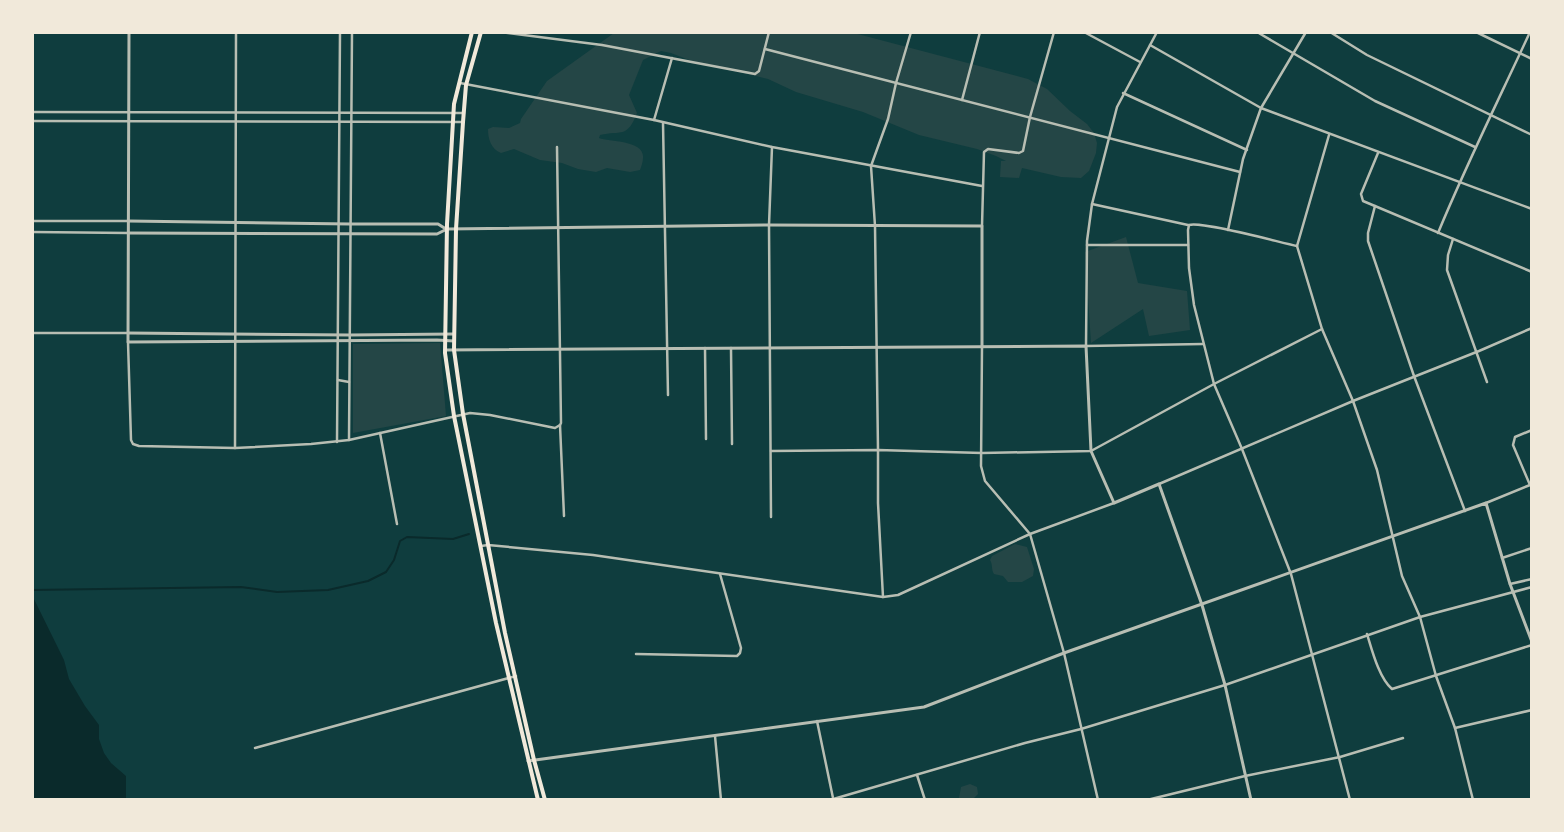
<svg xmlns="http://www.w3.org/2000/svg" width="1564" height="832" font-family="'Titillium Web',sans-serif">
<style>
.green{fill:#244646}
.water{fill:#0a2a2b}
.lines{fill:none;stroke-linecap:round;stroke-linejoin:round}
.stream{stroke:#0a2a2b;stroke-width:2}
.minor{stroke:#b8beb3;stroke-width:2.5}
.tertiary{stroke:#b8beb3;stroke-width:3}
.primary{stroke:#f1e9da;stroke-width:4}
</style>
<rect width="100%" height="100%" fill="#0f3d3e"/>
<g class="green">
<path d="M850,32l178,47 19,10 23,22 17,13 7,9 3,10 -1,10 -7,18 -8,7 -20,-1 -39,-9 -3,10 -19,-1 1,-16h5l-10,-5 -19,-7 -58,-14 -56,-23 -67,-20 -28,-13 -79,-19 -18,-7 -10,-2 -18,9 -14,35 8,18c-10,26 -16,17 -37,22l-1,3c10,4 46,2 44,20 0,4 -2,9 -3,12l-10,2 -23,-4 -11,4 -18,-3 -16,-6 -22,-3 -26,-11 -13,4c-10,-4 -13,-14 -13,-24l5,-2 16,1 11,-5 1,-4 26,-38 67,-48z"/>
<polygon points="1126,237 1138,283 1187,291 1190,330 1149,336 1143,309 1091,343 1085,252"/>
<polygon points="440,343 446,416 353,433 353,344"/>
<path d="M1015,544l12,3 7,22 -1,7 -11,6h-14l-5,-6 -9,-2c-3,-5 -1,-9 -4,-14l2,-4z"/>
<polygon points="970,784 977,787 978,794 973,799 947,799 959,798 961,787"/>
</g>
<polygon class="water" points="32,595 64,660 69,679 85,706 99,725 99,739 104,753 111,763 126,776 126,799 33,799"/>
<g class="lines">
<polyline class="stream" points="32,590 241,587 277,592 328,590 368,581 386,572 394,560 400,541 407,537 453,539 469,534"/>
<g class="minor">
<polyline points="500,32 602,45 755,74 759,71 769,32"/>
<polyline points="1084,32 1140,62"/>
<polyline points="1157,32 1117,107 1092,204 1087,241 1086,346 1203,344"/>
<polyline points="1257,32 1375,101 1475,147"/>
<polyline points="1330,32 1367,55 1532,135"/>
<polyline points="1476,32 1532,59"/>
<polyline points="1150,45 1261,108 1532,209"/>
<polyline points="765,49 1240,172"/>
<polyline points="460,83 654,120 772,147 982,186"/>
<polyline points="1123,93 1247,150"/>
<polyline points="962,100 980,32"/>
<polyline points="32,112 464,113"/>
<polyline points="654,120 672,58"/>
<polyline points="32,121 463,122"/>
<polyline points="663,123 668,395"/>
<polyline points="557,147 561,423 560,425 564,516"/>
<polyline points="1378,153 1361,194 1363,201 1532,272"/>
<polyline points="1092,204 1188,225"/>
<polyline points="1375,206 1368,233 1368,241 1414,376 1465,511"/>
<polyline points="32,221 128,221"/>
<polyline points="982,226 984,152 988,149 1019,153 1023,151 1030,117 1054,32"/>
<polyline points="1228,230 1243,159 1261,108 1306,32"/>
<polyline points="32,232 128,233"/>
<path d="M1438,233c28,-68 61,-134 92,-201"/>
<polyline points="1453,239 1448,255 1447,270 1487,382"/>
<polyline points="1087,245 1188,245"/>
<path d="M1297,246c-19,-4 -95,-25 -108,-21l-1,5 1,38 5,37 20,79 28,65 49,125 59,226"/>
<polyline points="1297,246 1322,329 1353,401 1377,470 1402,576 1420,617 1436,676 1455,728 1473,800"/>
<polyline points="1297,246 1329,135"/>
<polyline points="32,333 128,333"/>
<polyline points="128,342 131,440 133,444 139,446 235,448 311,444 349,440 470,413 490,415 555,428 560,425"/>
<polyline points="982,347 981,466 985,481 1030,534 1064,653 1098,800"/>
<polyline points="705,348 706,439"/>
<polyline points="731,348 732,444"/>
<polyline points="338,380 349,382"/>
<polyline points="380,433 397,524"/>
<polyline points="349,440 352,32"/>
<polyline points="337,442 340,32"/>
<polyline points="235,448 236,32"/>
<polyline points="771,451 878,450 982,453 1091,451 1214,384 1322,329"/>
<polyline points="1159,484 1353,401 1479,351 1532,328"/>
<polyline points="1530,485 1513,445 1515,437 1532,430"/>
<polyline points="1486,503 1530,485"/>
<polyline points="771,517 769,225 772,147"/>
<polyline points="481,546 488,545 593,555 883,597 898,595 1030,534 1114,503"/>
<polyline points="1502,558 1532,548"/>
<polyline points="1510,584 1532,579"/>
<polyline points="883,597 878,503 878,450 875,226 871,166 888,119 896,83 911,32"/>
<path d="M1367,634c5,16 12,44 25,55l140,-44"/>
<polyline points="636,654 737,656 740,653 741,648 720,574"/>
<polyline points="817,721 833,798"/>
<polyline points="1455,728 1532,710"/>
<polyline points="715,736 721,800"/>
<polyline points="255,748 516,676"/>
<polyline points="917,775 925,800"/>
<polyline points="830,800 1025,743 1081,729 1225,685 1420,617 1532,587"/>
<polyline points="1147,800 1245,776 1340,757 1403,738"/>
</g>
<g class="tertiary">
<polyline points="129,32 128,342 437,340 454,341"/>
<polyline points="128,221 350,224 438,224 446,229"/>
<polyline points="128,233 437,234 447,229 769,225 982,226 982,347"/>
<polyline points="128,333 350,335 454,334"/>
<polyline points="445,350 1086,346 1091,451 1114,503 1159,484 1202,605 1225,685 1251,800"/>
<polyline points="528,761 924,707 1064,653 1486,503 1510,584 1532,642"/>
</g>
<g class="primary">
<polyline points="472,32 454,104 447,224 445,353 454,416 496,623 538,800"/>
<polyline points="481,32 466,85 463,122 456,229 454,350 463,414 505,633 534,760 545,800"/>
</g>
</g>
<rect width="1564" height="832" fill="none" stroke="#f1e9da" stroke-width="68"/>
</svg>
